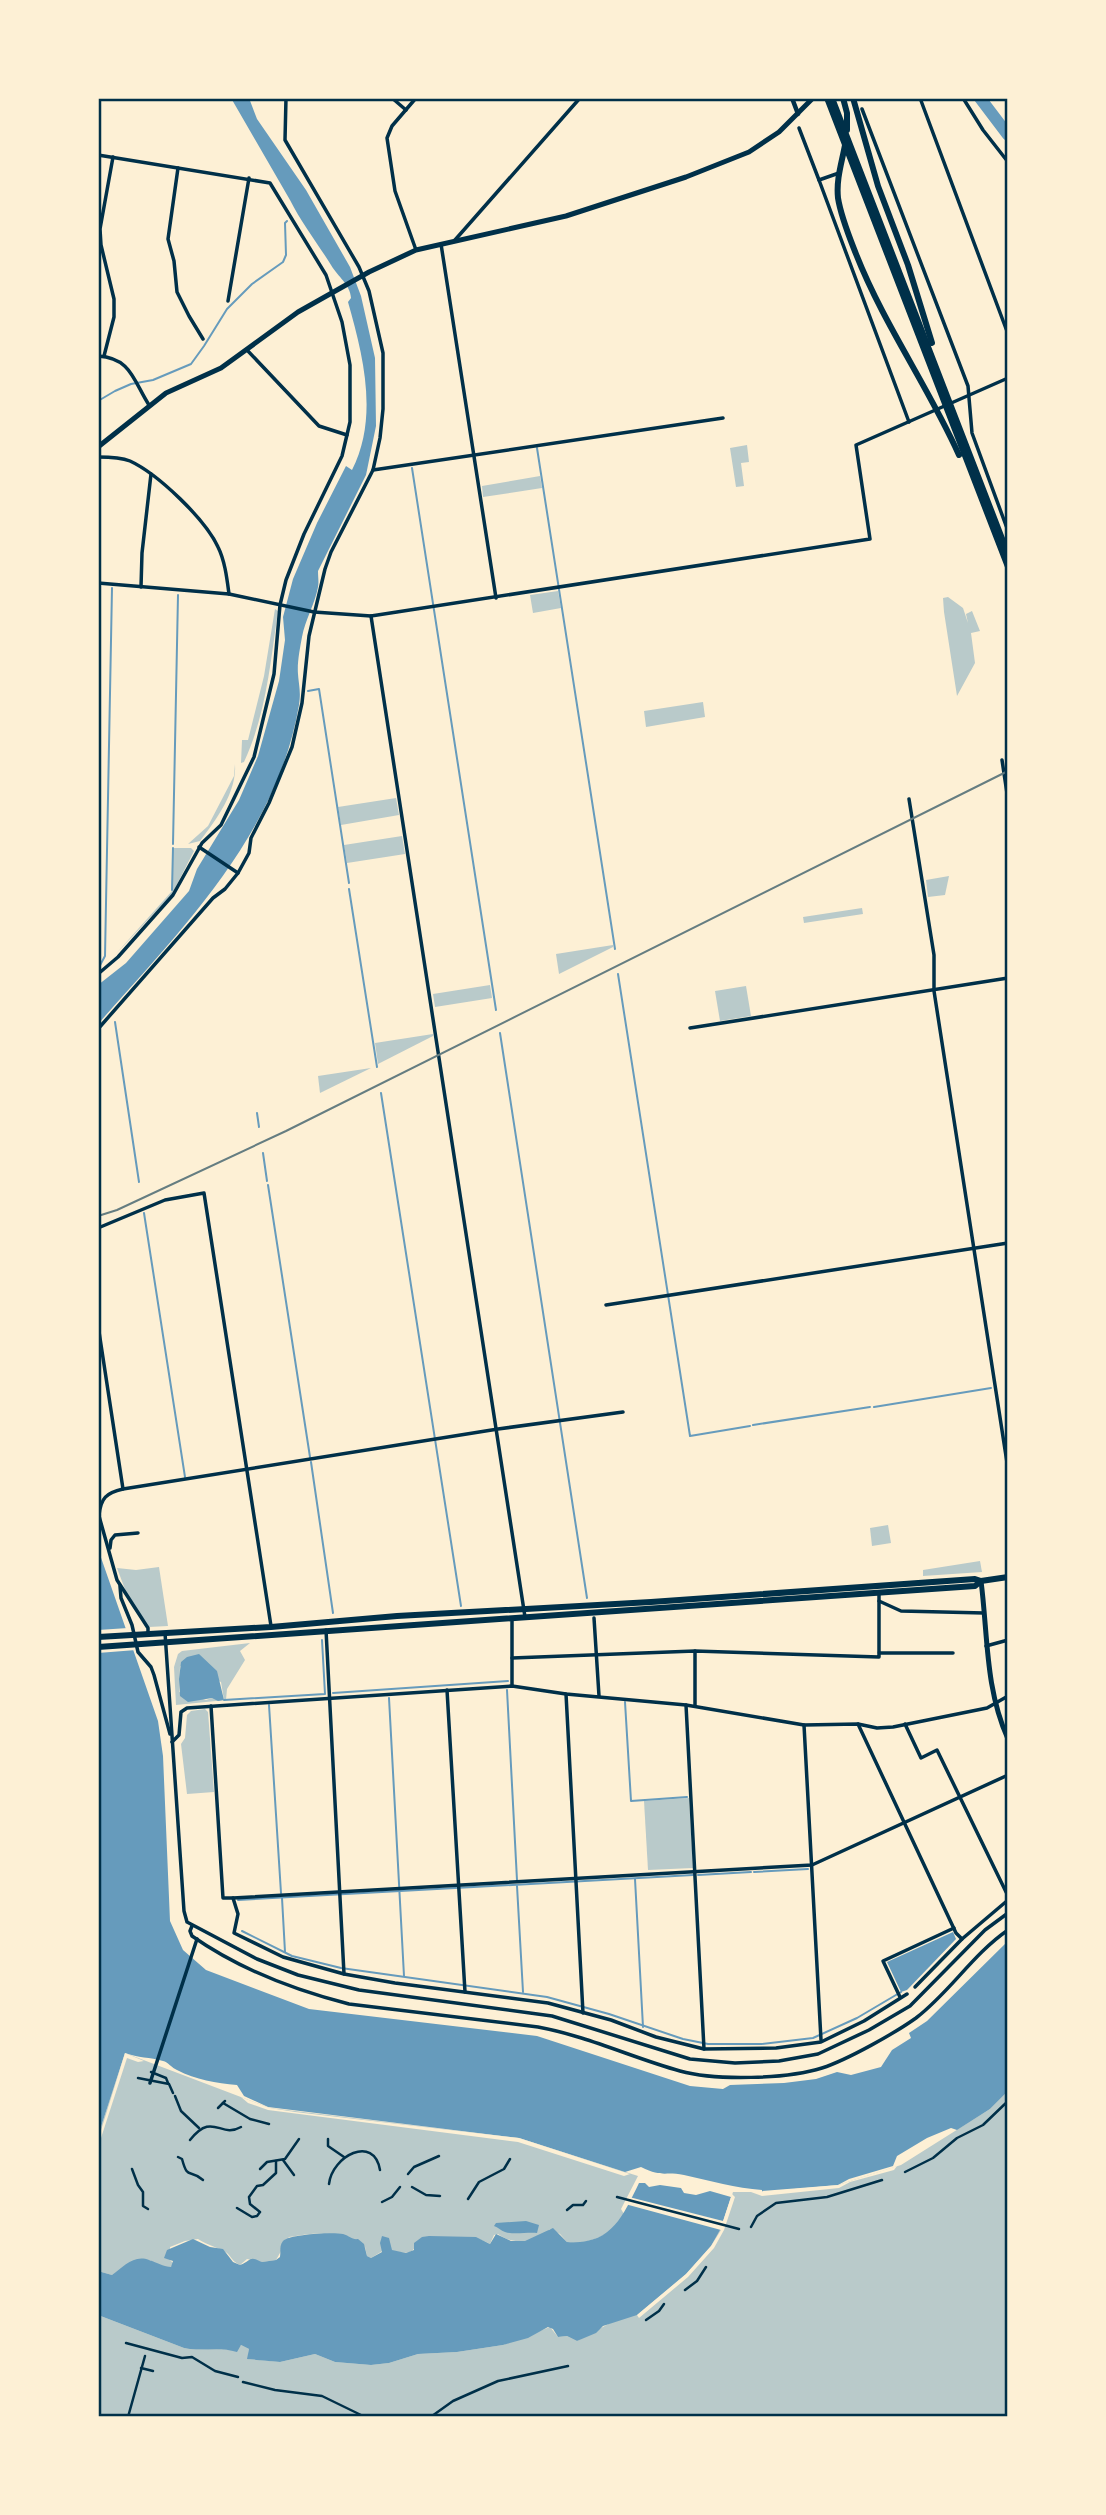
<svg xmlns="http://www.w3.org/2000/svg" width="1106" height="2515" font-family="'Space Grotesk',sans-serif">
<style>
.green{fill:#b9caca;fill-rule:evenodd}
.water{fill:#669bbc}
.pier{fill:#fdf0d5}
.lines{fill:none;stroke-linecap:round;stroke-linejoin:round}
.stream{stroke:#669bbc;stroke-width:2}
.river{stroke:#669bbc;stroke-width:12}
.pedestrian{stroke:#003049;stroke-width:2.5}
.minor{stroke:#003049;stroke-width:3.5}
.tertiary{stroke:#003049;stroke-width:4.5}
.secondary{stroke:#003049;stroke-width:5}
.trunk{stroke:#003049;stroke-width:6}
.rail{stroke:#657d81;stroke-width:2}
.neatline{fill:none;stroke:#003049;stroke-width:2.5}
</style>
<rect width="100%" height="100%" fill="#fdf0d5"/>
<g class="green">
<polygon points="747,445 749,462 741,463 744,486 736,487 730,448"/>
<polygon points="540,476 542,488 483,497 482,486"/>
<polygon points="558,591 561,608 533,613 530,595"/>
<polygon points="948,597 963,608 968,623 966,614 972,611 980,631 971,633 975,663 957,696 944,612 943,598"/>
<path d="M275,609l3,2 -1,7c-7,49 -12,99 -33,144l-3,1 1,-23h6l16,-64z"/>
<polygon points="703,702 705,717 646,727 644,711"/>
<path d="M235,764c2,28 -19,56 -35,77l-12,3 20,-18 26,-50z"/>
<polygon points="396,798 399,815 341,825 338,807"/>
<polygon points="402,836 405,854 347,863 344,845"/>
<polygon points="173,848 191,848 194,851 172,894 114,956 172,891"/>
<polygon points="949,876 945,895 928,897 926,880"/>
<polygon points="862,908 863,914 804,923 803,917"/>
<polygon points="613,945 613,947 559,974 556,954"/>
<polygon points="490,985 492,998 435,1007 433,994"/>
<polygon points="746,986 751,1016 720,1021 715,991"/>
<polygon points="433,1034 433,1036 378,1064 375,1043"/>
<polygon points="371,1068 320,1093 318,1076"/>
<polygon points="888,1525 891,1543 872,1546 870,1528"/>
<polygon points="980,1561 982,1572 923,1576 923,1570"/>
<polygon points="159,1567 168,1626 149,1627 126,1592 117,1568 136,1570"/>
<path d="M250,1643l-10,8 5,9 -18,29 -1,11 -50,5 -2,-38 4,-13 4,-3zM180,1666l41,16 3,18 -12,-2 -6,2 -27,-8z"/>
<polygon points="205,1709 208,1712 214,1792 187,1794 181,1744 185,1738 187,1715 191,1711"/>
<polygon points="689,1798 693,1868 648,1870 644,1801"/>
<path d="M125,2053l145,55 249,30 119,38 -17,33 3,5c-12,22 -34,30 -57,28l-7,-8 -10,-5c-14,14 -36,17 -52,5l-4,1 -4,9c-23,-14 -49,-3 -75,3 -4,9 -15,5 -23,4l-3,-4 -18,11 -4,-2 -2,-9c-23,-17 -48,-15 -76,-10l-13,23 -14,2 -15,-3 -7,6c-7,-3 -8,-7 -13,-12 -5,-4 -20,-8 -29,-14l-13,2 -15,6v13l4,4 -3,3 -12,-1 -9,-6 -38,15 -14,-4v-135z"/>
<path d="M1008,2091v326h-910v-102l86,33c18,4 35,-2 52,3l5,-6 8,4 -1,10 32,3 35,-8 20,8 36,3 18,-2 29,-9 39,-2 46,-7 47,-18 8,10 9,-1 10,5 37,-20 107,-93 12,-36h29l76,-7 63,-20 89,-56z"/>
</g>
<g class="water">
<path d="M231,98h18l8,21 49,71 44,77 11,29 14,62 1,68 -10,49 -48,96c0,6 1,11 0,16 -3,17 -13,33 -16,50 -2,11 -5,26 -4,37 1,13 3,17 1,31 -22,130 -118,225 -201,319v-39l28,-22 63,-72 8,-22 42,-69 19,-44 21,-75 6,-41 -2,-23 10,-38 24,-56 29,-57 6,4c27,-53 11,-115 -4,-168l3,-4c-1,-14 -13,-21 -20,-33 -13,-21 -30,-43 -41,-65z"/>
<path d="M98,1549l60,172 5,35 7,165 13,29 23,20 103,39 228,27 153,50 33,3 7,-4 54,-2 32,-4 21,-7 14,3 30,-8 11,-17 19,-12 -2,-5 18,-12 81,-80v150l-18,18 -33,21 -6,-2 -24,10 -30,18 -4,10 -44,13 -11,6 -76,7v-2c-26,-2 -52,-9 -78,-15 -20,-4 -21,3 -43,-8l-16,5 -106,-34 -251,-31 -24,-11 -7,-11c-21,-2 -41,-5 -60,-15 -5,-2 -9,-8 -14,-9 -13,-4 -25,-3 -38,-8l-27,83z"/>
<polygon points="199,1654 217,1671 224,1700 218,1701 212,1698 188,1702 180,1696 179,1679 181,1662 187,1657"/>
<polygon points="953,1932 956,1939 907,1990 901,1992 887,1962"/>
<path d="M639,2183h6l4,4 11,-2 21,3 3,5 12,2 14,-4 21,6 -10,31 -10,18 -25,28 -49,41 -34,11 -7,7 -19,8 -10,-5 -9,1 -5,-8 -5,-2 -20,11 -25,7 -46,7 -39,2 -29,9 -18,2 -36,-3 -20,-8 -35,8 -33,-3 2,-10 -8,-4 -4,7c-18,-6 -35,0 -53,-4l-86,-33v-44l14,4c11,-8 22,-21 37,-15 9,3 13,6 22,7l2,-6 -9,-3 3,-8 26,-11 17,8 13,2 10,13 7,3c12,-4 8,-10 22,-3l14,-2 4,-3c1,-6 -1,-11 3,-16 7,-7 50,-9 60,-7 7,2 9,6 15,5l6,5 3,12 4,2 11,-6 -2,-9 2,-7 7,2 3,12 14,3 8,-3v-7l8,-6 7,-1 47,1 14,7 6,-10 15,7h14l28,-13 14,14c44,3 55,-24 72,-59z"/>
<path d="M526,2221l13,4 -2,8c-10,-1 -23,2 -32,-1 -4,-1 -7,-5 -11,-6l2,-3z"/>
</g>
<g class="pier">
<polygon points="128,1628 136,1650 98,1653 98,1630"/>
<polygon points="125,2053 144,2061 138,2062 127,2058 101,2138 98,2140"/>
<polygon points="241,2097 270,2108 295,2112 519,2138 630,2174 624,2176 518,2142 268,2110 248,2103"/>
<polygon points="897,2166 894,2170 850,2182 839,2188 762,2196 751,2192 838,2185"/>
<polygon points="732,2194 735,2197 724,2230 714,2248 688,2277 639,2318 637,2315 686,2274 711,2246 721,2230 625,2204 629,2197 723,2221"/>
</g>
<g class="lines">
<g class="stream">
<polyline points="98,401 115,391 131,384 153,380 191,364 204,346 227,309 252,284 283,262 286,255 285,223 287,221"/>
<polyline points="537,448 615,949"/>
<polyline points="412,468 496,1010"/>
<polyline points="308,691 319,689 349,883"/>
<polyline points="173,844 178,595"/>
<polyline points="349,889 377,1067"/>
<polyline points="172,890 173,848"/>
<polyline points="98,969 105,956 112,588"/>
<polyline points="618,974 690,1436 750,1426"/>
<polyline points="115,1022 139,1182"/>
<polyline points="500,1033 587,1598"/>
<polyline points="381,1093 461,1606"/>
<polyline points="257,1113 259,1127"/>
<polyline points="263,1153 267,1181"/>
<polyline points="268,1185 310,1457"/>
<polyline points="144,1213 185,1477"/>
<polyline points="874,1407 991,1388"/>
<polyline points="753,1425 870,1407"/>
<polyline points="311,1462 333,1613"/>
<polyline points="507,1690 517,1880"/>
<polyline points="333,1693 508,1681"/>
<polyline points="389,1698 404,1976"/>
<polyline points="224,1700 325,1694 322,1640"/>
<polyline points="625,1702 631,1801 687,1797"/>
<polyline points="269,1705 281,1893"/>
<polyline points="754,1872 808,1869"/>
<polyline points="698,1875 751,1872"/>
<polyline points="635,1879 643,2027"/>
<polyline points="517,1886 523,1992"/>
<polyline points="282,1898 285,1952"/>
<polyline points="238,1900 693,1875"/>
<polyline points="242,1931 292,1956 341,1968 547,1997 609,2014 683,2039 708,2044 761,2044 813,2038 857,2018 901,1992"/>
</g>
<polyline class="river" points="980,98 1008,135"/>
<g class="pedestrian">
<polyline points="151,2072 166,2078 168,2083"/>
<polyline points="138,2078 169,2084 173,2093"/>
<polyline points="175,2096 181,2111 199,2128"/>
<polyline points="223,2103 250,2119 269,2124"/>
<polyline points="218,2108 225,2101"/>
<polyline points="328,2139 328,2146 344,2157"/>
<path d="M190,2140c23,-29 30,-1 51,-13"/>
<path d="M178,2157l4,2c6,22 7,9 21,21"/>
<polyline points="283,2160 294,2175"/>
<polyline points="132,2169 138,2185 143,2192 143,2206 148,2209"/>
<polyline points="260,2169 267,2162 285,2159 299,2139"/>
<polyline points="905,2172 933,2158 957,2138 983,2125 1008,2101"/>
<polyline points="408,2174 414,2167 439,2156"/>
<path d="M329,2184c3,-28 45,-50 51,-14"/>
<polyline points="412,2187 426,2195 440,2196"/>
<polyline points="617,2197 739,2229"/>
<polyline points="468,2199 479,2182 504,2169 510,2159"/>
<polyline points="382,2202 392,2197 400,2187"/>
<polyline points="237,2208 252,2217 257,2216 260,2212 250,2204 249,2197 257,2186 263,2185 276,2173 276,2161"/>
<polyline points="567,2210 573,2205 583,2205 586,2201"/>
<polyline points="751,2227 757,2216 776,2203 827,2197 882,2180"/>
<polyline points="685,2290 697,2281 706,2267"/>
<polyline points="646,2320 659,2311 664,2304"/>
<polyline points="126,2343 182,2358 192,2357 215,2371 238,2377"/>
<polyline points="141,2368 153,2371"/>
<polyline points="243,2382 275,2390 322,2396 361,2415"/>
<polyline points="432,2416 453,2401 498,2381 568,2366"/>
<polyline points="128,2417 145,2356"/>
</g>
<g class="minor">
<polyline points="392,98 406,110"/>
<polyline points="920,98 1008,334"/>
<polyline points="963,98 983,130 1008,162"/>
<polyline points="862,109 968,386 972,433 1008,531"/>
<polyline points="799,128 819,180"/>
<polyline points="98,155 270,183 326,275 342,322 350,365 350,422 342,456 304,534 286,580 280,605 274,674 254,757 221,825 202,843 173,895 118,957 98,974"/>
<polyline points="178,168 168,239 174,261 177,292 189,316 203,339"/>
<polyline points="839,173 819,180 909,422"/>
<polyline points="455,240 580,98"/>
<polyline points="441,244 496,598"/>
<polyline points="416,250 395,191 387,138 392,126 416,98"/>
<polyline points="228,301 249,178"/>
<polyline points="247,350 319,426 347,435"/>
<path d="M98,356c33,2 35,24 51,49"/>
<polyline points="104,356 114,317 114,299 101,245 100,229 113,157"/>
<path d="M98,457c10,0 22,0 32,4 28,13 75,58 88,86 7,14 9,32 11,47"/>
<polyline points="373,470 723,418"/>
<polyline points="98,583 229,594 314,612 371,616 870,539 856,445 1008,378"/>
<polyline points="141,587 142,553 151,474"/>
<polyline points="371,616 525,1617"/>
<polyline points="1002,760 1008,800"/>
<polyline points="909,799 934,955 934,991 1008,1469"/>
<polyline points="199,847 238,873"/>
<polyline points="690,1028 1008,978"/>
<polyline points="98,1029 213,898 225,889 238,873 249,853 251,838 269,803 292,747 302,703 309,636 325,569 331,552 373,470 380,438 383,409 383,353 369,291 359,267 285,140 286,98"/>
<polyline points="98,1228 165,1200 204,1193 271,1626"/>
<polyline points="606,1305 1008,1243"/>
<polyline points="98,1325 123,1489"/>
<path d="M99,1515c2,-17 7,-22 24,-26l375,-60 125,-17"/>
<polyline points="99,1516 117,1580 148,1628 148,1633"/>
<polyline points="110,1548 111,1540 115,1535 138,1533"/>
<polyline points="120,1586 121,1598 132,1625 138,1652 151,1667 154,1675 170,1734"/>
<polyline points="879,1601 901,1611 984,1613"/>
<polyline points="594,1618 599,1696"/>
<polyline points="326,1630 344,1974"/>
<polyline points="165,1633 184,1911 187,1922 257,1959 298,1975 359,1990 552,2016 690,2059 735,2063 779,2061 818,2054 869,2030 910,2006 985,1930 1008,1913"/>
<polyline points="986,1646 1008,1640"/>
<polyline points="695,1651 695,1706"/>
<polyline points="879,1652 879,1593"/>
<polyline points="512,1658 695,1651 879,1657 879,1653 953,1653"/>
<polyline points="512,1686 512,1618"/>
<polyline points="447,1690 465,1992"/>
<polyline points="566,1694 583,2013"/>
<polyline points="686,1705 704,2049"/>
<polyline points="211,1706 223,1898 233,1898 238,1914 234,1933 283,1957 344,1974 395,1983 548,2003 611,2020 656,2037 704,2049 776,2048 821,2042 864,2021 907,1994"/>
<polyline points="858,1724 956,1933 962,1939"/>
<polyline points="905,1724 921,1758 937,1750 1008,1896"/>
<polyline points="804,1725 821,2040"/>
<polyline points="172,1742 179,1735 181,1712 187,1708 512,1686 566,1694 686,1705 804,1725 858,1724 877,1728 893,1727 987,1708 1008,1696"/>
<polyline points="233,1898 812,1865 1008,1775"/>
<path d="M192,1926l-2,5 2,5c47,33 102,54 157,68l189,23c49,9 95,31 142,44 36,10 107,8 142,-3 25,-8 73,-35 94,-50 34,-26 57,-64 92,-88"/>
<polyline points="915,1987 962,1939 1008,1900"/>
<polyline points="900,1997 883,1961 954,1928"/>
<polyline points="150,2083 197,1939"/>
</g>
<polyline class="tertiary" points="792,98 798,114"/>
<g class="secondary">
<polyline points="98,447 166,393 221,368 298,312 369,272 416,250 566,216 686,177 749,152 779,132 813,98"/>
<path d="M981,1581c7,54 4,107 27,158"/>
</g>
<g class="trunk">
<polyline points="827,98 1008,567"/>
<polyline points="832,98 1008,554"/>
<polyline points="843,98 847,113 847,130"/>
<polyline points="853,98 878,186 908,265 932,343"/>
<path d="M845,145c-3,17 -9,34 -7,53 3,19 11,38 18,56 28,71 72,132 103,201"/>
<polyline points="98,1637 271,1627 397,1616 651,1602 975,1579 981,1581"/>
<polyline points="98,1647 975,1586 981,1581 1008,1577"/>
</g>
<polyline class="rail" points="98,1216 117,1210 286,1131 1008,771"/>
</g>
<rect width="1106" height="2515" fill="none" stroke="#fdf0d5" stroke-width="200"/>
<rect x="100" y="100" width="906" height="2315" class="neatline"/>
</svg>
